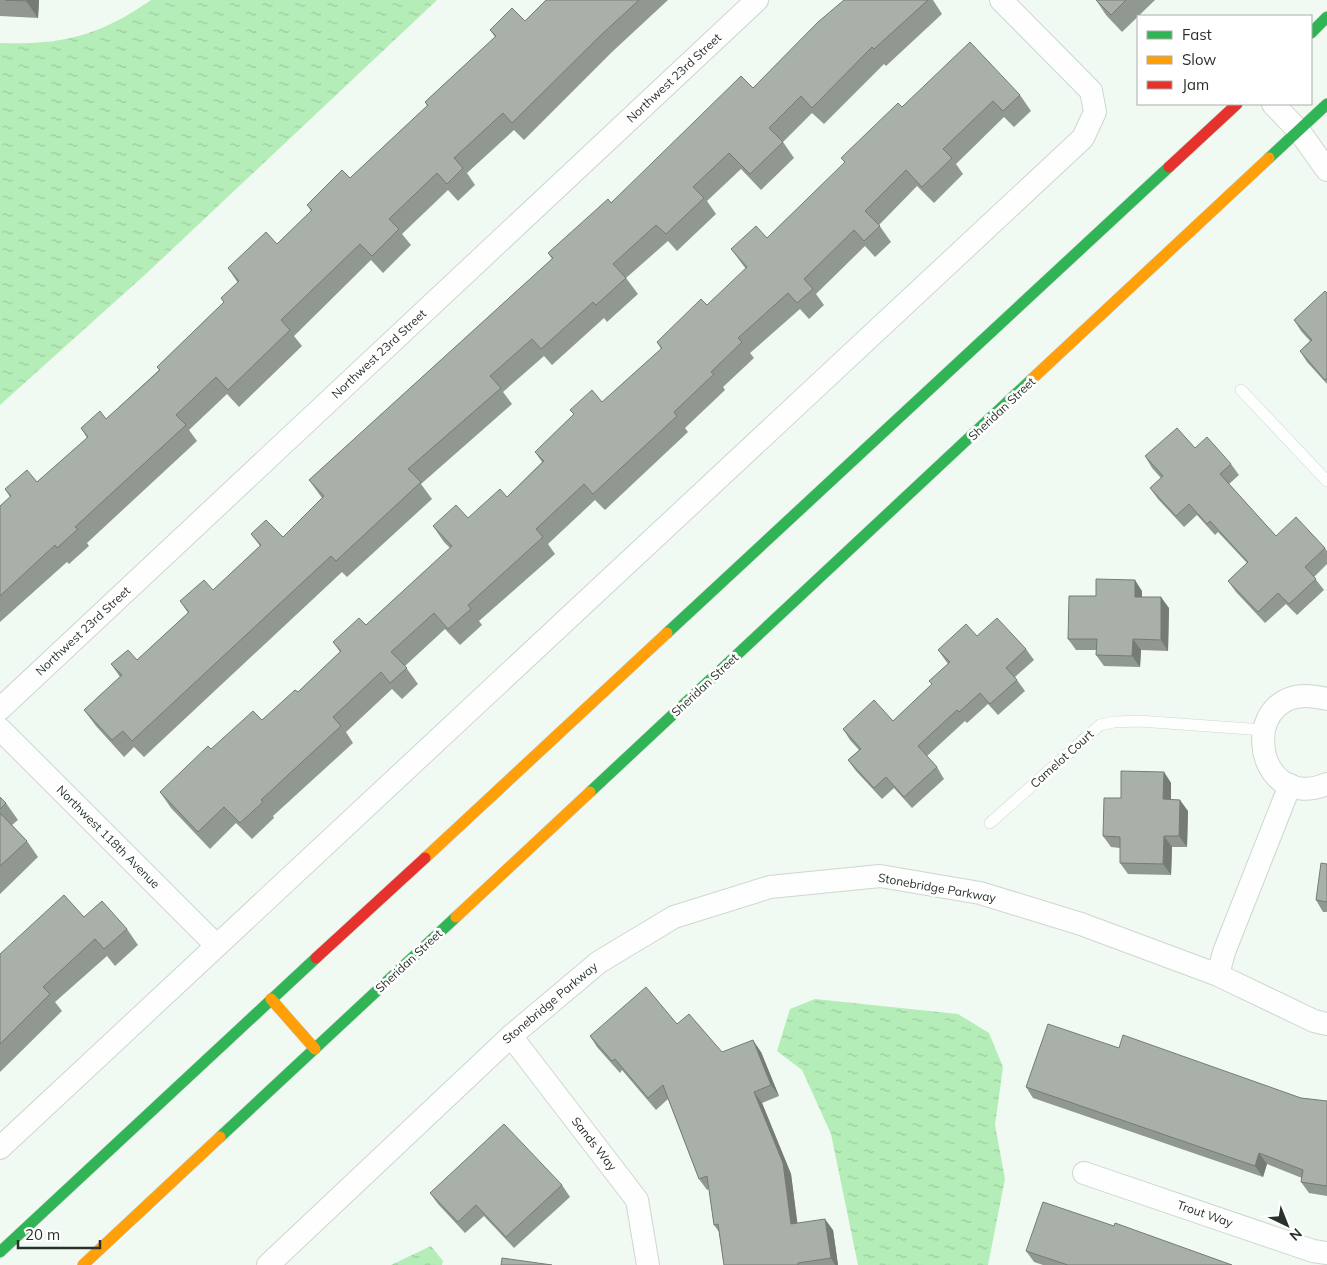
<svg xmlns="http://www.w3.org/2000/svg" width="1327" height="1265" font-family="Mulish,sans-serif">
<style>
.water{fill:url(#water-ripples)}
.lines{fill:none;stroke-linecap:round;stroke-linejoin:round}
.lane-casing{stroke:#ced6ce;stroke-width:12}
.street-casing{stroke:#ced6ce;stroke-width:24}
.fast-casing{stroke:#cfd4cf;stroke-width:12}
.slow-casing{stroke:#cfd4cf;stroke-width:12}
.jam-casing{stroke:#cfd4cf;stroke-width:12}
.lane{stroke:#fdfefd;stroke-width:11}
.street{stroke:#fdfefd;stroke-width:22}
.fast{stroke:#30b455;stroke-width:11}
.slow{stroke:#ff9f0a;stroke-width:11}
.jam{stroke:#e5322d;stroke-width:11}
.wall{fill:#919791}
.shaded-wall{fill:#767b76}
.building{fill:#a9b0a9;stroke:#767b76}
.labels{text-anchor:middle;stroke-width:5;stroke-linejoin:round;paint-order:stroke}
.street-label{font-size:12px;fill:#293129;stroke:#fff}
</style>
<defs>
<pattern id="water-ripples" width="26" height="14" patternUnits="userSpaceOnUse" patternTransform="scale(1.25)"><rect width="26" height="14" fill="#b4edb8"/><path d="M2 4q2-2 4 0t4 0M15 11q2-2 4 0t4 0" fill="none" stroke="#9bcc9e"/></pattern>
</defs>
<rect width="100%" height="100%" fill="#f1faf2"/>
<g class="water">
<path d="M151,0h286l-289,272 -148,133v-362c63,2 99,-7 151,-43z"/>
<polygon points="815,999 958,1014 989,1033 1003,1067 995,1125 1005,1179 988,1265 858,1265 831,1134 802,1070 777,1051 790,1009"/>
<polygon points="431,1246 443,1261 442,1265 391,1265"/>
</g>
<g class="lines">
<defs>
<g id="lane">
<polyline points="1241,390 1327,481"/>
<polyline points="990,823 1100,725 1114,722 1139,721 1264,730"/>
</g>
<g id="street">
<polyline points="1273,104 1299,131 1327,170"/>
<path d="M1327,699c-92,-25 -78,117 0,85"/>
<polyline points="0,709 757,0"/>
<polyline points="0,729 216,945"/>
<polyline points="1218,975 1224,952 1290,785"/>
<polyline points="511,1036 637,1200 648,1265"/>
<polyline points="0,1148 1083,138 1095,112 1091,91 1001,0"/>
<polyline points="1084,1173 1313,1251 1327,1253"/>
<polyline points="268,1265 511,1036 599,962 674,917 770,887 880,876 980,893 1081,924 1218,975 1314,1021 1327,1024"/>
</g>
<g id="fast">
<polyline points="1311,33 1327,17"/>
<polyline points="1269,158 1327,104"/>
<polyline points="667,633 1169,167"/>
<polyline points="590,792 1032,379"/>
<polyline points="220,1137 456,917"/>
<polyline points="0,1252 316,958"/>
</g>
<g id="slow">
<polyline points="1032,379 1269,158"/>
<polyline points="425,858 667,633"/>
<polyline points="456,917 590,792"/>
<polyline points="271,999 315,1049"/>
<polyline points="83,1265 220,1137"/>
</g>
<g id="jam">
<polyline points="1169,167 1237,104"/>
<polyline points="316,958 425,858"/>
</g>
</defs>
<use href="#lane" class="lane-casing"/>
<use href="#street" class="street-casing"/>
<use href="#fast" class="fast-casing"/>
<use href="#slow" class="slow-casing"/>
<use href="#jam" class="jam-casing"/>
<use href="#lane" class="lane"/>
<use href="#street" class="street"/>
<use href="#fast" class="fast"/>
<use href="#slow" class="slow"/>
<use href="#jam" class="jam"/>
</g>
<g class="wall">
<polygon points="0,0 39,0 38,18 0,16"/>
<polygon points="546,0 668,0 612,52 524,140 514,130 467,173 475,185 458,201 448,190 402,234 411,245 383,273 371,260 294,336 302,346 239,407 227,394 189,430 197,441 87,543 89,546 69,564 67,562 0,622 0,506 10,497 5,489 37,482 87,438 81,428 106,419 159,370 157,367 224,302 221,298 238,283 228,268 277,244 311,211 307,205 350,178 427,106 425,102 495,37 490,30 525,21"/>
<polygon points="844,0 933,0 942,14 886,66 884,64 824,124 812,113 783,142 794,158 761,190 741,169 707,201 716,214 677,251 668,241 626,278 638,294 607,322 604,318 552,365 544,356 503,392 512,404 421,484 432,499 347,577 342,572 144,757 134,747 124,757 96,726 84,710 120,677 111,664 137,660 188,613 180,601 213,590 260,546 251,534 283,537 322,498 309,480 552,259 548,253 753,88"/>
<polygon points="1096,0 1155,0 1122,32 1106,15"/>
<polygon points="1020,95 1031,111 1014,127 1004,117 956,164 963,174 934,203 917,186 879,225 891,242 875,257 865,246 816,294 824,305 809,319 800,309 750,353 754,358 723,387 725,390 685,428 688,432 605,510 595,500 548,544 555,554 479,621 482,625 460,645 445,629 405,666 418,684 402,699 392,689 346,732 353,743 273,816 274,818 252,839 236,823 210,849 171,808 160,792 211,749 262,720 298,692 340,652 333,642 366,625 450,548 444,542 433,526 468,518 507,497 542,462 535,452 574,414 570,410 602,402 661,349 657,342 707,305 746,269 731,249 767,238 845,163 841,158 902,107"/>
<polygon points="1327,293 1327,384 1307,362 1300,351 1310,341 1301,331 1294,320"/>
<polygon points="1195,448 1231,464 1239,475 1229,484 1276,536 1325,548 1327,551 1327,564 1314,577 1324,590 1297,615 1286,604 1265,623 1236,592 1228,581 1247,563 1218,532 1215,535 1197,515 1184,527 1158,499 1150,488 1161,478 1152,468 1145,456"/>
<polygon points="1142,591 1142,597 1169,608 1168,651 1141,650 1140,667 1104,666 1096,655 1097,650 1076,650 1068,639 1096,596"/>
<polygon points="977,636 1026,649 1034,660 1015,677 1025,691 998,715 988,704 967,723 965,721 927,756 937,767 944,779 912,808 894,788 882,799 856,771 848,760 859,750 850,740 843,729 893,721 932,684 929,681 948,664 938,650"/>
<polygon points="1164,772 1171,783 1171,800 1188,811 1187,847 1172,847 1171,875 1128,874 1120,863 1120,848 1111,847 1103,836 1121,798"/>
<polygon points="0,797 6,803 18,820 12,825 27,841 38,857 0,894"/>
<polygon points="1327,864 1327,912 1323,912 1316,900"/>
<polygon points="84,917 127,929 138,945 115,966 107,956 55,1002 62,1011 0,1072 0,954"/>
<polygon points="677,1024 722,1052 761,1052 779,1096 762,1103 791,1174 797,1223 833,1230 838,1265 724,1265 719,1232 714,1225 709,1189 707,1190 699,1179 668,1099 656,1110 622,1070 620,1073 597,1047 590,1036"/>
<polygon points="1119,1048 1301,1098 1327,1101 1327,1196 1309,1193 1301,1182 1302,1178 1267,1164 1263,1177 1033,1098 1026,1087"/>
<polygon points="562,1185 570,1197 514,1248 484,1216 465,1233 438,1204 430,1193"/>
<polygon points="1114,1226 1232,1265 1043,1265 1034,1262 1026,1251"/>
</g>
<g class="shaded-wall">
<polygon points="27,0 39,0 38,18 26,1"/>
<polygon points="1135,580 1142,591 1142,608 1135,597"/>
<polygon points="1161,597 1169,608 1168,651 1161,640"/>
<polygon points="1133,639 1141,650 1140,667 1132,656"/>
<polygon points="1164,772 1171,783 1171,811 1163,799"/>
<polygon points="1180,800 1188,811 1187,847 1179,836"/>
<polygon points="1164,836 1172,847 1171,875 1163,864"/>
<polygon points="753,1040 761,1052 779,1096 771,1085"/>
<polygon points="754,1092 762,1103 791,1174 799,1235 791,1224"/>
<polygon points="1259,1153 1267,1164 1263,1177 1255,1166"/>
<polygon points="825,1219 833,1230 838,1265 835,1265 831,1258"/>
</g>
<g class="building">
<polygon points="5,0 27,0 26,1"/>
<polygon points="546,0 639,0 601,35 512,123 503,113 454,158 463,168 447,184 437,173 389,219 399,229 372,256 360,244 281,320 290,330 228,390 216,377 176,415 186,425 75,527 78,529 57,548 55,545 0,596 0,506 11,496 5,489 27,470 37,482 88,437 81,428 100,411 106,419 160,370 157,367 224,302 221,298 239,281 228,268 266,232 277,244 312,210 307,205 342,170 350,178 428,105 425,102 496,36 490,30 512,8 525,21"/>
<polygon points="844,0 928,0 874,49 872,47 812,108 801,96 769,128 783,142 750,174 729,153 693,187 704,198 666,234 656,225 613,264 626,278 596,305 593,302 541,349 532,339 490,376 501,388 408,469 421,482 336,561 331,556 132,741 123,731 112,740 84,710 122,675 111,664 128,650 137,660 189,612 180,601 204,580 213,590 261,545 251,534 266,520 283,537 324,496 309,480 553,258 548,253 608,199 611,203 741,76 753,88 818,22"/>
<polygon points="1096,0 1126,0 1111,15"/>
<polygon points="970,42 1020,95 1003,111 993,101 943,149 952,158 922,187 906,170 865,211 880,226 864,241 854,230 804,279 813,289 797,303 788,293 738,338 742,342 711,372 714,374 674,412 677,416 593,494 584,484 536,529 543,537 468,605 471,609 448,629 434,613 391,652 407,668 390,683 381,672 333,717 341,726 261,800 263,802 240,823 224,807 198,832 160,792 208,746 211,749 253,711 262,720 295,690 298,692 341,651 333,642 359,618 366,625 452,546 433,526 456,505 468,518 500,489 507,497 544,461 535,452 574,414 570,410 592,390 602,402 662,348 657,342 701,299 707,305 747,267 731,249 756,226 767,238 845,162 841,158 898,103 902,107"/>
<polygon points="1325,291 1327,293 1327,378 1325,380 1300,351 1312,340 1294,320"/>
<polygon points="1177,428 1195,448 1207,437 1231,464 1220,474 1276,536 1296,517 1325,548 1305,567 1316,579 1289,604 1278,593 1258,612 1228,581 1248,562 1210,521 1207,524 1189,504 1176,516 1150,488 1163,476 1145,456"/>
<polygon points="1096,579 1135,580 1135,597 1161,597 1161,640 1133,639 1132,656 1096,655 1097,639 1068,639 1069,596 1096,596"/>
<polygon points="997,618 1026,649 1006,668 1017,680 990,704 980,693 959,712 957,710 918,746 937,767 904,797 886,777 874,788 848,760 861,749 843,729 874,700 893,721 932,684 929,681 950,662 938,650 966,624 977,636"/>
<polygon points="1121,771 1164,772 1163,799 1180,800 1179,836 1164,836 1163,864 1120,863 1120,837 1103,836 1104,798 1121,798"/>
<polygon points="0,797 6,803 0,809"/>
<polygon points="0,813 27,841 0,866"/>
<polygon points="1321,863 1327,864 1327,902 1316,900"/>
<polygon points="64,895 84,917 102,901 127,929 104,949 95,939 43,987 50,994 0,1044 0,954"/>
<polygon points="646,987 677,1024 689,1014 722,1052 753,1040 771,1085 754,1092 783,1163 791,1224 825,1219 831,1258 798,1263 798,1265 724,1265 718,1224 714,1225 707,1176 699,1179 663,1085 648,1098 615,1059 612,1061 590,1036"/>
<polygon points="1048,1024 1119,1048 1123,1035 1301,1098 1327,1101 1327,1186 1301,1182 1303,1170 1259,1153 1255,1166 1026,1087"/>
<polygon points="504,1124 562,1185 506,1237 476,1205 458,1222 430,1193"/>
<polygon points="1043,1202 1114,1226 1115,1223 1232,1265 1068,1265 1026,1251"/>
<polygon points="502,1258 552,1265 501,1265"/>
</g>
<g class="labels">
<g class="street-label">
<text transform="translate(674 78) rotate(-43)" y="4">Northwest 23rd Street</text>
<text transform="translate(379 354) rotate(-43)" y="4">Northwest 23rd Street</text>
<text transform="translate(1002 409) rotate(-43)" y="4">Sheridan Street</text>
<text transform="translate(83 631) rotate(-43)" y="4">Northwest 23rd Street</text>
<text transform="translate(705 685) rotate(-43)" y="4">Sheridan Street</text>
<text transform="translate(1062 759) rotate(-42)" y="4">Camelot Court</text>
<text transform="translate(108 837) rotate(45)" y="4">Northwest 118th Avenue</text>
<text transform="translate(937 888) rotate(10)" y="4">Stonebridge Parkway</text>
<text transform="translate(409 961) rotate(-43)" y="4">Sheridan Street</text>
<text transform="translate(550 1003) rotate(-40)" y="4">Stonebridge Parkway</text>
<text transform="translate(594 1144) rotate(52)" y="4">Sands Way</text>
<text transform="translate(1205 1214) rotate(19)" y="4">Trout Way</text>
</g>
</g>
<rect x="1137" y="15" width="175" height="90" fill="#ffffff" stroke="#a9ada9"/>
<rect x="1147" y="31" width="25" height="8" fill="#30b455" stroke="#a9ada9"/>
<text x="1182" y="40" font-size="15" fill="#293129">Fast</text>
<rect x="1147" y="56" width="25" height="8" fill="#ff9f0a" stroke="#a9ada9"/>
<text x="1182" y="65" font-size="15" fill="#293129">Slow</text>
<rect x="1147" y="81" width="25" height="8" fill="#e5322d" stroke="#a9ada9"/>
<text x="1182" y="90" font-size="15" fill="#293129">Jam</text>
<g transform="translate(1287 1225) rotate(137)" stroke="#ffffff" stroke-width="4" paint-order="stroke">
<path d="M0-4L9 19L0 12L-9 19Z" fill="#293129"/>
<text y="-8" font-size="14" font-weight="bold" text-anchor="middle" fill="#293129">N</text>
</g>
<path d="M18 1240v8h82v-8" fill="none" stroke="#293129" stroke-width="2.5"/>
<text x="25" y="1240" font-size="15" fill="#293129" stroke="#ffffff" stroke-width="4" paint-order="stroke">20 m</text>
</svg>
